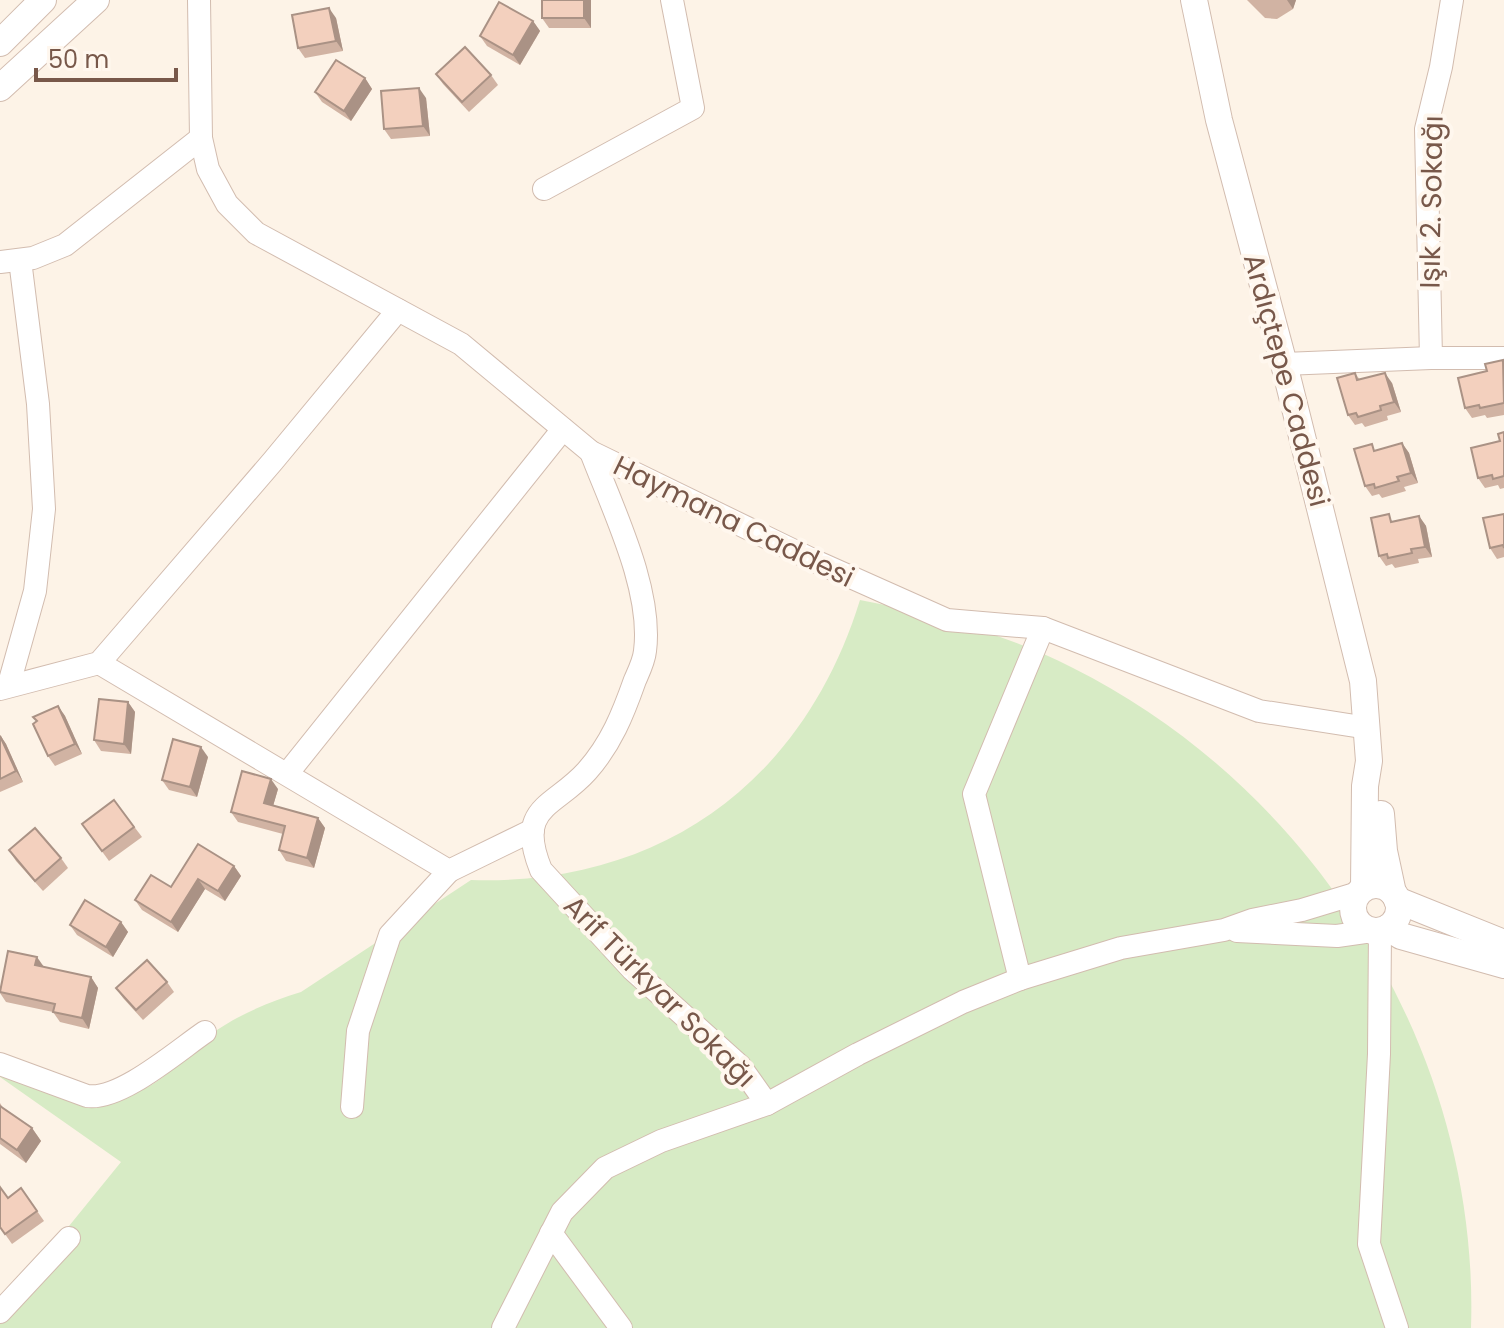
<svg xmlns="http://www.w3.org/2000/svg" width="1504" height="1328" font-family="Poppins,sans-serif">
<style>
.green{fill:#d7ebc5}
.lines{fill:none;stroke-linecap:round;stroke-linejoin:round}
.minor-casing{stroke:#d2bcaf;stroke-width:24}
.tertiary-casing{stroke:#d2bcaf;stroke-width:28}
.minor{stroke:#fff;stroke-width:22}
.tertiary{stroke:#fff;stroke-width:26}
.wall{fill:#d1b3a3}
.shaded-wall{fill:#aa9285}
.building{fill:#f3d0be;stroke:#aa9285;stroke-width:2}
.labels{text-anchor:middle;stroke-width:8;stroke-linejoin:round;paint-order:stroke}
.street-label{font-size:28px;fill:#78584a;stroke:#fff7ee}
</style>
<rect width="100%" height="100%" fill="#fdf3e7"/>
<path class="green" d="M860,600c73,14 146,34 213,68 244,122 407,386 398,660h-1471v-17l121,-149 -121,-85v-9l131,26c34,-10 52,-38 79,-59 27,-20 59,-33 91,-43l170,-112c191,6 333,-99 389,-280z"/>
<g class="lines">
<defs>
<g id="minor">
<polyline points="199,0 201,138 208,169 227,204 256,233 461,344 591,452 817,562 947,620 1043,628 1259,711 1368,728"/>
<polyline points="544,189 693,108 672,0"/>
<polyline points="0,262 33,258 65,245 201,138"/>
<polyline points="1431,358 1426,129 1441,67 1452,0"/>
<polyline points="1284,364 1431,358 1504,358"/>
<path d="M591,452c22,58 62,138 54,199 -1,10 -6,20 -10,29 -12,34 -24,64 -48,91 -33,37 -72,35 -46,99l91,99 108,97 27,38"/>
<polyline points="99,663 449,871 533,830"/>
<polyline points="9,684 35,591 44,509 38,404 20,260"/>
<polyline points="0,689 99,663 273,461 398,310"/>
<polyline points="287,774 563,429"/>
<polyline points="1237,931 1337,936 1372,931"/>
<polyline points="1380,931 1379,1054 1369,1244 1397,1328"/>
<polyline points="1020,979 974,794 1043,628"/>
<path d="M0,1064l87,32c33,5 90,-45 118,-64"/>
<polyline points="352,1107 358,1031 390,935 449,871"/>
<polyline points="551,1233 621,1328"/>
<polyline points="0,1312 69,1238"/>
<polyline points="503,1328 562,1212 605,1168 661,1141 767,1104 858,1054 963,1002 1020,979 1121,948 1224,930 1252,920 1302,910 1358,893"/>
</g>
<g id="tertiary">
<polyline points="1194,0 1219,120 1284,364 1363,681 1369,761 1365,786 1364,888"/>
<polyline points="0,43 43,0"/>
<polyline points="0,88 96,0"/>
<polyline points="1381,814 1384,851 1393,893"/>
<circle cx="1376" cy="908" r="23"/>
<polyline points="1397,900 1504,943"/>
<polyline points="1388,928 1401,936 1504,965"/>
</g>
</defs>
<use href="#minor" class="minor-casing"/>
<use href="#tertiary" class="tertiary-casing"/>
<use href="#minor" class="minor"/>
<use href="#tertiary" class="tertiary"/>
</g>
<g class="wall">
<polygon points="591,0 591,28 549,28 542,18"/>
<polygon points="1247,0 1296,0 1293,9 1277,19 1265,18"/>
<polygon points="336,18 343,51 305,58 298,48"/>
<polygon points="533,21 540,31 520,65 487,46 480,36"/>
<polygon points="436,74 491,75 498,85 469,112 443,84"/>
<polygon points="365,78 372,89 351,121 322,102 315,92"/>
<polygon points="426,98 430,136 391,139 384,129"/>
<polygon points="1504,361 1504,415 1487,418 1485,415 1472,418 1465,408 1487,371"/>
<polygon points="1355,373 1360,380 1392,383 1401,412 1387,416 1388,420 1365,427 1362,423 1355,425 1348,415"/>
<polygon points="1504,432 1504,488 1500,489 1498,485 1485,488 1478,478"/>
<polygon points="1402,443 1409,453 1418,483 1404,487 1406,491 1382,498 1379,494 1372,496 1365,486 1377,451"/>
<polygon points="1504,514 1504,557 1497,559 1490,548"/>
<polygon points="1419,516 1426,526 1432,557 1418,559 1419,563 1395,568 1392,564 1386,566 1379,556 1394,521"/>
<polygon points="128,702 135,712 131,754 101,751 94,740"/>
<polygon points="58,706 65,716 82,754 55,766 48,756"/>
<polygon points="0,735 6,744 23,782 0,792"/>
<polygon points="208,757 197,797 169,790 162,780"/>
<polygon points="278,789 273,806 318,818 325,828 314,868 286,861 279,850 283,834 238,822 231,812"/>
<polygon points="114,800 142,837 109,861 82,824"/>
<polygon points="9,850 61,858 68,868 43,891 16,861"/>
<polygon points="234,866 241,876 225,901 205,889 178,932 142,910 135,900"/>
<polygon points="121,922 128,932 113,957 77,935 70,925"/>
<polygon points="44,967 91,977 98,988 89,1029 60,1022 53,1012 6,1002 0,993 0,987"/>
<polygon points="167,982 174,992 143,1020 123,998 116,988"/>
<polygon points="0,1103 3,1108 32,1128 41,1141 26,1163 0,1144"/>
<polygon points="21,1188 44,1221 12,1244 0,1227 8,1198"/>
</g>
<g class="shaded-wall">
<polygon points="584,0 591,0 591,28 584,18"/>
<polygon points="1287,0 1296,0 1293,9"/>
<polygon points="329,8 336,18 343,51 336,41"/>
<polygon points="533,21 540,31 520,65 513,55"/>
<polygon points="365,78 372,89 351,121 344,111"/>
<polygon points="419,88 426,98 430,136 423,126"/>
<polygon points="1385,373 1392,383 1401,412 1394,402"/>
<polygon points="1402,443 1409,453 1418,483 1411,473"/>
<polygon points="1419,516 1426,526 1432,557 1425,547"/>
<polygon points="128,702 135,712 131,754 124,744"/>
<polygon points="58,706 65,716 82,754 75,744"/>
<polygon points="0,735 6,744 23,782 16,771"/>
<polygon points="201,747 208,757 197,797 190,787"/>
<polygon points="271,779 278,789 271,813 264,803"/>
<polygon points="318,818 325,828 314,868 307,858"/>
<polygon points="234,866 241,876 225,901 218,891"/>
<polygon points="198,879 205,889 178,932 171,922"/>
<polygon points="121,922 128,932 113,957 106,947"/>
<polygon points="37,957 44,967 35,965"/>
<polygon points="91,977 98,988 89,1029 82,1018"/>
<polygon points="32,1128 41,1141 26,1163 17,1150"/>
</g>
<g class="building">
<rect x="542" y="0" width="42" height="18"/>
<polygon points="499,2 533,21 513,55 480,36"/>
<polygon points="329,8 336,41 298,48 292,15"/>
<polygon points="465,47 491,75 462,102 436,74"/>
<polygon points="336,60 365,78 344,111 315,92"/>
<polygon points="419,88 423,126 384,129 381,91"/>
<polygon points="1503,360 1504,403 1480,408 1479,405 1465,408 1458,378 1487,371 1485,364"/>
<polygon points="1355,373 1357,380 1385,373 1394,402 1380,406 1381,410 1358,417 1356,413 1348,415 1337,378"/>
<polygon points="1504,432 1504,476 1493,479 1492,475 1478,478 1471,448 1500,441 1498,434"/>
<polygon points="1402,443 1411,473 1397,477 1399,481 1375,488 1374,484 1365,486 1354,449 1372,444 1374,451"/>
<polygon points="1389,514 1391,522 1419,516 1425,547 1411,549 1412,553 1388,558 1387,554 1379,556 1371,518"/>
<polygon points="1504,514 1504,548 1503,545 1490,548 1483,518"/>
<polygon points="99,699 128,702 124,744 94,740"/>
<polygon points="58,706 75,744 48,756 33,724 37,721 33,717"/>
<polygon points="0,736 16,771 0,779"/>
<polygon points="173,739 201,747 190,787 162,780"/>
<polygon points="242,771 271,779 264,803 318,818 307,858 279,850 285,826 231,812"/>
<polygon points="114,800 134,827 102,851 82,824"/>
<polygon points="35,828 61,858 35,881 9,850"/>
<polygon points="198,844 234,866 218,891 198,879 171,922 135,900 151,875 171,887"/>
<polygon points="85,900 121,922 106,947 70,925"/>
<polygon points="8,951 37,957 35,965 91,977 82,1018 53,1012 55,1004 0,992"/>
<polygon points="147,960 167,982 136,1010 116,988"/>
<polygon points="0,1106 32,1128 17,1150 0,1138"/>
<polygon points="0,1187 8,1198 21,1188 37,1211 5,1234 0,1227"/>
</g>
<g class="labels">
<g class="street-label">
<text transform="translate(1431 202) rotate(-89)" y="10">Işık 2. Sokağı</text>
<text transform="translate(1287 380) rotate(75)" y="10">Ardıçtepe Caddesi</text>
<text transform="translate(734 521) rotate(26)" y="10">Haymana Caddesi</text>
<text transform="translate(660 991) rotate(45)" y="10">Arif Türkyar Sokağı</text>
</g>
</g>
<path d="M36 68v12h140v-12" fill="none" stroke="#78584a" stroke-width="4"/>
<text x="48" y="68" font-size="24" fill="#78584a" stroke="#fff7ee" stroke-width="6" paint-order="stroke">50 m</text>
</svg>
